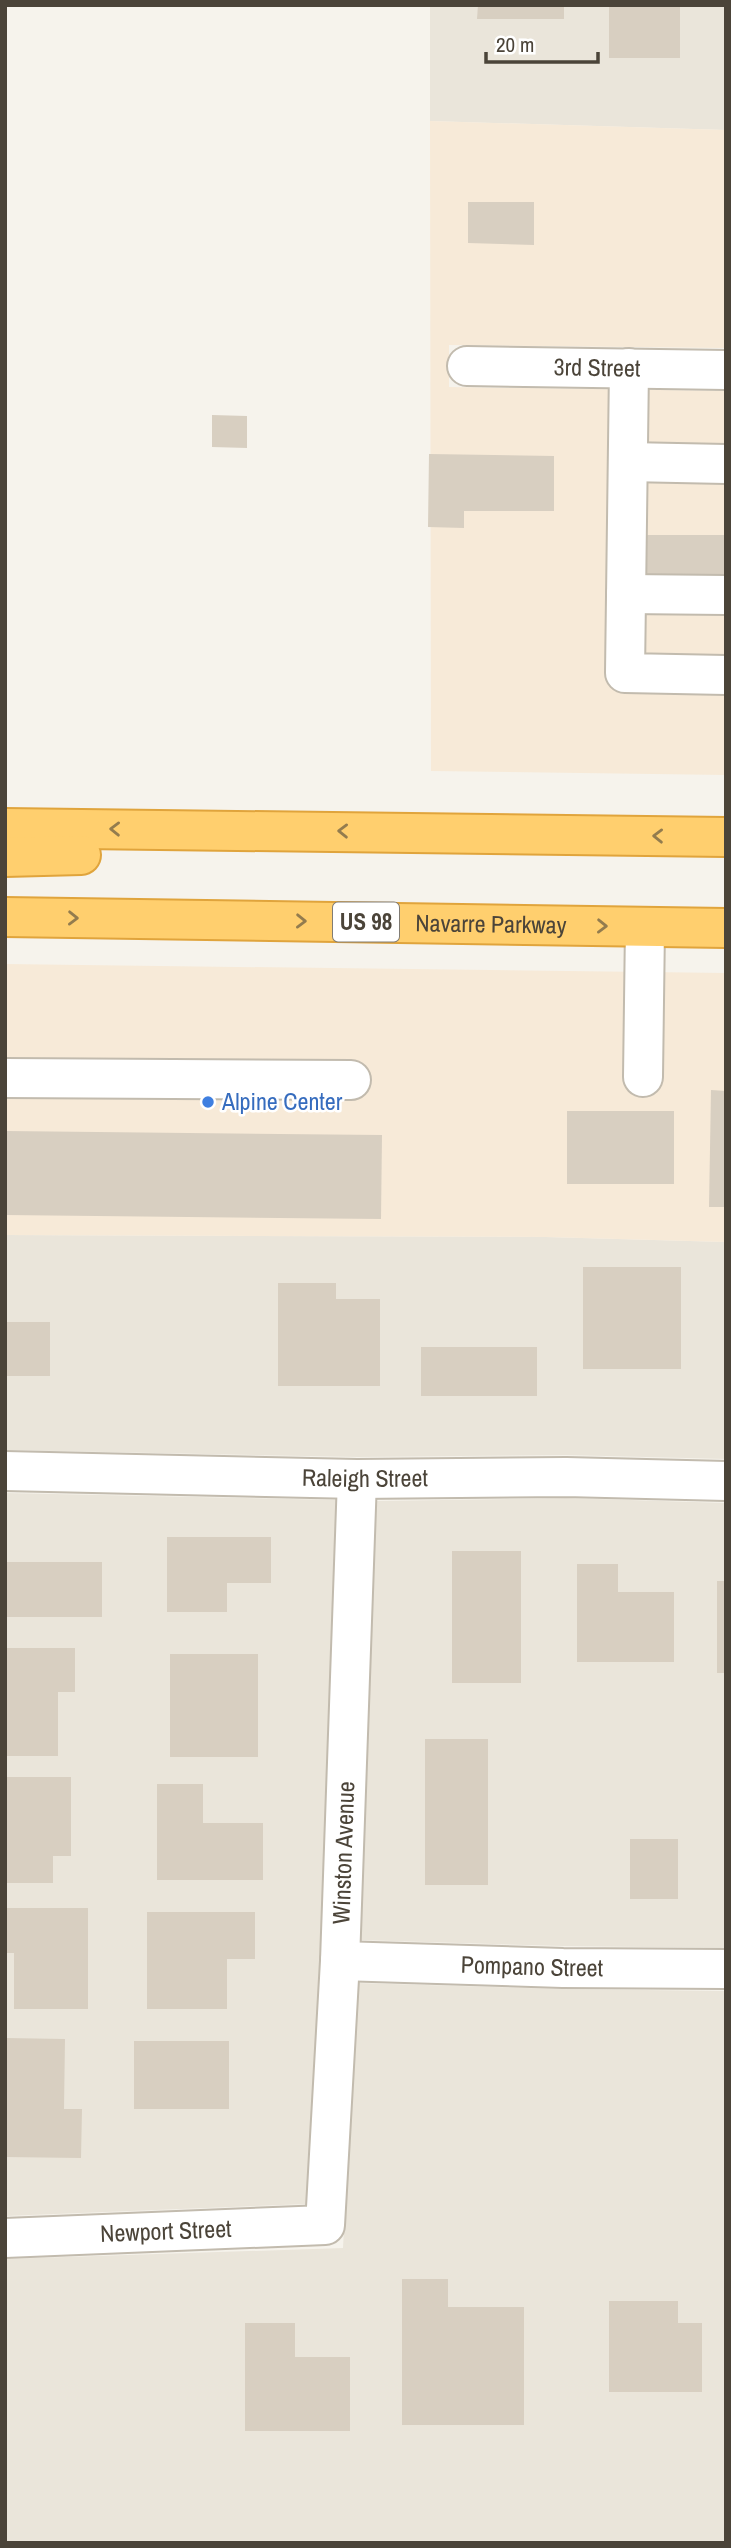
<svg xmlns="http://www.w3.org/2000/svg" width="731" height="2548" font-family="'Archivo Narrow',sans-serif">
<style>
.residential{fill:#eae5da}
.commercial{fill:#f7ead8}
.building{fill:#d8cfc1}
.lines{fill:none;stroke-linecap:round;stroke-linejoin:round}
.minor-casing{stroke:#c2bbae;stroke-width:42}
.highway-casing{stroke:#e0a43c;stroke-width:42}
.minor{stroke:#fff;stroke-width:38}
.highway{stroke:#ffcf6e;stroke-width:38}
.oneway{stroke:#937c4e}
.shop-dot{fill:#3f7fe0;stroke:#fff;stroke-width:2.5}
.labels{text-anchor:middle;stroke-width:5;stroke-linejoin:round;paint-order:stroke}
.shield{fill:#fff;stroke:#817c74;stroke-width:2}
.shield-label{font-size:23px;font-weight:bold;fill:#4b4439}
.street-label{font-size:24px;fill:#4b4439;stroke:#fff}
.shop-label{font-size:24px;fill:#366cbe;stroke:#fff;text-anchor:start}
</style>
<rect width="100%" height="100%" fill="#f6f3ec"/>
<g class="residential">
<polygon points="430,5 726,5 726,130 430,121"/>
<polygon points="5,1235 546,1237 726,1242 726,1459 566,1455 358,1457 5,1450"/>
<polygon points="5,1493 338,1500 321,1960 307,2204 5,2216"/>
<polygon points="566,1498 726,1503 726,1948 563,1946 359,1940 376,1501"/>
<polygon points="357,1983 563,1989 726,1991 726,2543 5,2543 5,2259 343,2248"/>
</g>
<g class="commercial">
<polygon points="430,121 726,130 726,348 449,345 449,387 726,391 726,775 431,771"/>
<polygon points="5,964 726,973 726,1242 546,1237 5,1235"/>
</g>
<g class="building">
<polygon points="478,5 564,5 564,19 477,19"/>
<rect x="609" y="5" width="71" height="53"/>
<polygon points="468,202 534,202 534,245 468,243"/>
<polygon points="212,415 247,416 247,448 212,447"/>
<polygon points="429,454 554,456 554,511 464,511 464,528 428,527"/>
<rect x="644" y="535" width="82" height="40"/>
<polygon points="711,1090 726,1091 726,1207 709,1207"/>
<rect x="567" y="1111" width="107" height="73"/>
<polygon points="6,1131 382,1135 381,1219 5,1215"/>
<rect x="583" y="1267" width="98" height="102"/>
<polygon points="278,1283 336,1283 336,1299 380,1299 380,1386 278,1386"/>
<rect x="5" y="1322" width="45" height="54"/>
<rect x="421" y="1347" width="116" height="49"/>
<polygon points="167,1537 271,1537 271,1583 227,1583 227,1612 167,1612"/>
<rect x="452" y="1551" width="69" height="132"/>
<rect x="5" y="1562" width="97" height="55"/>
<polygon points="577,1564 618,1564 618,1592 674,1592 674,1662 577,1662"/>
<rect x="717" y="1581" width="9" height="92"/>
<polygon points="5,1648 75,1648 75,1692 58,1692 58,1756 5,1756"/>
<rect x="170" y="1654" width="88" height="103"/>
<rect x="425" y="1739" width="63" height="146"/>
<polygon points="5,1777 71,1777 71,1856 53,1856 53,1883 5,1883"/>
<polygon points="157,1784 203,1784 203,1823 263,1823 263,1880 157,1880"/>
<rect x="630" y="1839" width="48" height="60"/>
<polygon points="5,1908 88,1908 88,2009 14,2009 14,1953 5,1953"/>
<polygon points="147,1912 255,1912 255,1959 227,1959 227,2009 147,2009"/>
<polygon points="5,2038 65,2039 64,2109 82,2109 81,2158 5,2157"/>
<rect x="134" y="2041" width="95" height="68"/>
<polygon points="402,2279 448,2279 448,2307 524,2307 524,2425 402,2425"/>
<polygon points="609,2301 678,2301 678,2323 702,2323 702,2392 609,2392"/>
<polygon points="245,2323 295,2323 295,2357 350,2357 350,2431 245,2431"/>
</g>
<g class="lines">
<defs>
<g id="minor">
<path id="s1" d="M467,366l259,4"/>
<polyline points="629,368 625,673 726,675"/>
<polyline points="628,462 726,464"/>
<polyline points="626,594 726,595"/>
<polyline points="643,1077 645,927"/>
<polyline points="5,1078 351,1080"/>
<path id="s2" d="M5,1471l352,8 209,-2 160,4"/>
<path id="s3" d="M340,1961l223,7 163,1"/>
<path id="s4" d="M5,2238l320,-13 15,-264 17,-482"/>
</g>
<g id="highway">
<polyline points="5,828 726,837"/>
<polyline points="5,857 81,855"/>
<path id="s5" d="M5,917l721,11"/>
</g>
</defs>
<use href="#minor" class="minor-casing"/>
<use href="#highway" class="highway-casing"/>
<use href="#minor" class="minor"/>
<use href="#highway" class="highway"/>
</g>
<defs><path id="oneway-chevron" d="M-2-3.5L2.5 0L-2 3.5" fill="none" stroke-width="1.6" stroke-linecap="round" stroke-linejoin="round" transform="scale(1.75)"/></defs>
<g class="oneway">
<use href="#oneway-chevron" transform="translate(115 829) rotate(-179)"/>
<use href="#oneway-chevron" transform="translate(343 831) rotate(-179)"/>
<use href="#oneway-chevron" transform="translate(658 836) rotate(-179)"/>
<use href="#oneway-chevron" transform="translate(73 918) rotate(1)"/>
<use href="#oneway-chevron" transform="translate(301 921) rotate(1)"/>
<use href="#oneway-chevron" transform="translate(602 926) rotate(1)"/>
</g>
<circle class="shop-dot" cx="208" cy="1102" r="7"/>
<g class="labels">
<rect class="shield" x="333" y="902.5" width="66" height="39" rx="5"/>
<g class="shield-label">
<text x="366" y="930">US 98</text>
</g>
<g class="street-label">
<text dy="8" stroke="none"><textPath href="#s1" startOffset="130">3rd Street</textPath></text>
<text dy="8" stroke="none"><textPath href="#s5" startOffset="486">Navarre Parkway</textPath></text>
<text dy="8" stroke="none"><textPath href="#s2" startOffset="360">Raleigh Street</textPath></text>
<text dy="8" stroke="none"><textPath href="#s4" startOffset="693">Winston Avenue</textPath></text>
<text dy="8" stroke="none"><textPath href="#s3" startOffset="192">Pompano Street</textPath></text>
<text dy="8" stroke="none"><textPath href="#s4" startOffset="161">Newport Street</textPath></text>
</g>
<g class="shop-label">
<text x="222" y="1110">Alpine Center</text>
</g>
</g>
<rect width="731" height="2548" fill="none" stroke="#4b4439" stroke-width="14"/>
<path d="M486 52v10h112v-10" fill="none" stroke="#4b4439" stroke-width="3.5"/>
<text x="496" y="52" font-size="21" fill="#4b4439" stroke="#ffffff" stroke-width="5" paint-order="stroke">20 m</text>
</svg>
